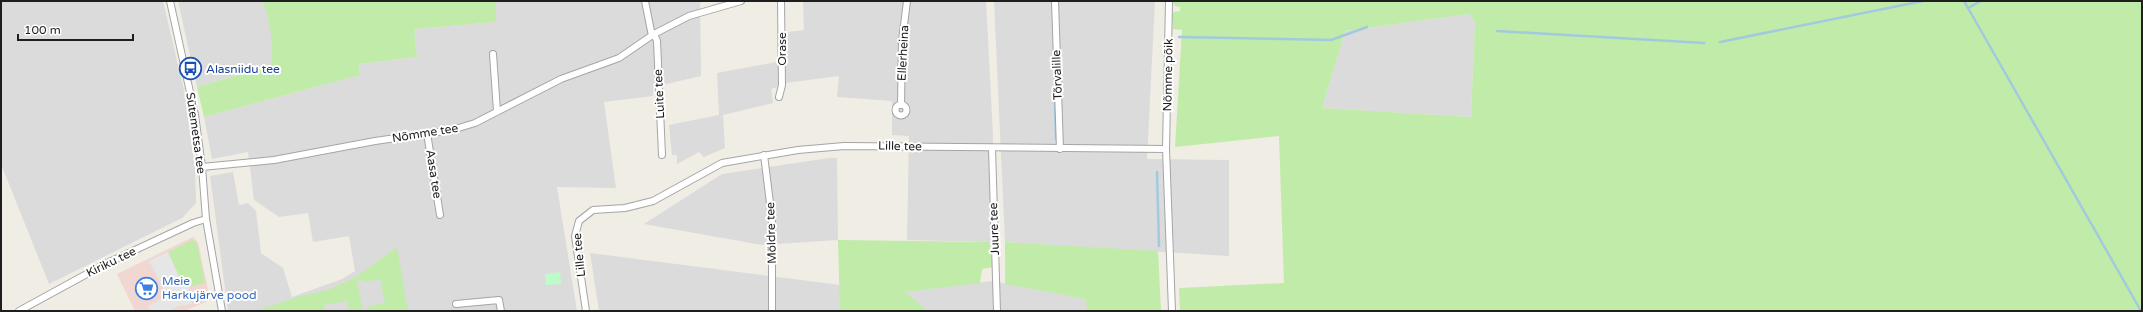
<svg xmlns="http://www.w3.org/2000/svg" width="2143" height="312" font-family="'Varela Round',sans-serif">
<style>
.residential{fill:#dcdbdb}
.commercial{fill:#f1d7d2}
.grass{fill:#c1eba8;fill-rule:evenodd}
.park{fill:#bffbca}
.parking{fill:#e6e6e6}
.lines{fill:none;stroke-linecap:round;stroke-linejoin:round}
.stream{stroke:#a2cadf;stroke-width:2.5}
.street-casing{stroke:#a5a5a5;stroke-width:8}
.street{stroke:#fff;stroke-width:6}
.labels{text-anchor:middle;stroke-width:4;stroke-linejoin:round;paint-order:stroke}
.street-label{font-size:12px;fill:#1e1e1e;stroke:#fff}
.transit-label{font-size:12px;fill:#164399;stroke:#fff;text-anchor:start}
.shop-label{font-size:12px;fill:#366cbe;stroke:#fff;text-anchor:start}
</style>
<rect width="100%" height="100%" fill="#efede4"/>
<g class="residential">
<polygon points="1,1 163,1 185,95 195,168 196,203 182,218 49,284 1,164"/>
<polygon points="178,1 262,1 267,12 272,35 271,65 197,87"/>
<polygon points="496,1 704,1 700,3 701,76 653,87 653,96 604,102 616,188 557,187 577,311 228,311 210,176 233,172 239,205 248,203 256,211 261,253 283,268 292,297 342,279 355,271 349,236 313,242 308,213 279,217 254,200 248,152 212,159 204,117 360,75 359,64 417,57 414,29 496,22"/>
<polygon points="803,1 986,1 993,135 990,242 907,240 909,136 892,135 892,101 837,97 839,76 778,84 777,87 771,89 773,103 723,115 725,148 704,157 699,152 677,164 677,155 672,155 669,125 719,115 717,73 787,60 788,32 804,30"/>
<polygon points="994,1 1155,1 1147,159 1229,160 1229,256 1005,242"/>
<polygon points="1469,14 1475,22 1471,117 1322,108 1345,31"/>
<polygon points="829,158 837,158 838,240 762,245 644,224 722,174"/>
<polygon points="590,253 840,285 840,311 599,311"/>
<polygon points="992,281 1087,299 1087,311 928,311 904,292"/>
</g>
<polygon class="commercial" points="193,237 198,242 210,300 185,311 135,311 117,274"/>
<g class="grass">
<path d="M262,1h234v21l-82,7 3,28 -58,7 1,11 -156,42 -7,-30 74,-22c1,-23 1,-43 -9,-64z"/>
<path d="M1172,1h970v307l-5,3h-957l-1,-23 105,-5 -5,-147 -104,11 7,-117 -9,-1 -1,-14 2,-3 6,-1v-4l-5,-1zM1469,14l6,8 -4,95 -149,-9 23,-77z"/>
<polygon points="192,240 197,243 205,283 189,287 182,283 168,252"/>
<polygon points="838,240 990,242 992,267 982,269 980,283 905,292 928,311 840,311"/>
<polygon points="1005,242 1158,251 1161,311 1087,311 1086,299 1005,284"/>
<polygon points="397,247 408,311 367,311 369,306 385,303 380,279 364,282 364,280 357,281 363,311 349,311 347,301 324,305 325,311 256,311 297,297 328,290 356,277"/>
</g>
<polygon class="park" points="560,272 561,284 546,285 545,274"/>
<polygon class="parking" points="168,252 182,283 189,287 192,304 178,306 168,311 150,311 148,306 167,296 149,261"/>
<g class="lines">
<g class="stream">
<polyline points="1964,1 2141,311"/>
<polyline points="1968,8 1981,1"/>
<polyline points="1497,31 1704,43"/>
<polyline points="1179,37 1331,40 1367,27"/>
<polyline points="1720,42 1923,1"/>
<polyline points="1054,66 1056,139"/>
<polyline points="1157,172 1159,246"/>
</g>
<defs>
<g id="street">
<polyline points="170,1 195,115 202,167 206,219 222,311"/>
<polyline points="645,1 652,36"/>
<polyline points="1055,1 1060,149"/>
<polyline points="1169,1 1166,149 1172,311"/>
<polyline points="654,34 657,41 662,155"/>
<polyline points="493,54 497,111"/>
<polyline points="779,97 782,85 781,1"/>
<circle cx="901" cy="110" r="5.5"/>
<polyline points="901,105 902,41 907,1"/>
<polyline points="427,133 440,215"/>
<polyline points="992,148 997,311"/>
<polyline points="764,155 772,219 772,311"/>
<polyline points="202,167 274,160 375,141 452,130 475,123 561,79 619,58 654,34 689,16 741,1"/>
<polyline points="456,304 499,300 501,311"/>
<polyline points="19,311 105,264 193,223 206,219"/>
<polyline points="586,311 575,236 579,221 593,210 625,208 653,201 722,163 798,150 844,146 1166,149"/>
</g>
</defs>
<use href="#street" class="street-casing"/>
<use href="#street" class="street"/>
</g>
<defs>
<symbol id="bus-ring" viewBox="-11 -11 22 22"><circle r="9.5" fill="#fff" stroke="#1a4fb4" stroke-width="1.5"/><path d="M-5-6H5V4H4V6H2V4H-2V6H-4V4H-5ZM-3.5-4V0h7V-4ZM-3.5 1.2v1.5H-2V1.2ZM2 1.2v1.5H3.5V1.2Z" fill="#1a4fb4"/></symbol>
<symbol id="supermarket-ring" viewBox="-11 -11 22 22"><circle r="9.5" fill="#fff" stroke="#3f7fe0" stroke-width="1.5"/><path d="M-6-5.5h2.5l.6 2H6L4.5 2H-2.5L-4.4-4H-6ZM-1.5 3.2a1.3 1.3 0 1 0 .1 0ZM3 3.2a1.3 1.3 0 1 0 .1 0Z" fill="#3f7fe0"/></symbol>
</defs>
<g fill-rule="evenodd">
<use href="#bus-ring" x="178" y="56" width="25" height="25"/>
<use href="#supermarket-ring" x="134" y="276" width="25" height="25"/>
</g>
<g class="labels">
<g class="street-label">
<text transform="translate(782 49) rotate(-90)" y="4">Orase</text>
<text transform="translate(903 53) rotate(-87)" y="4">Ellerheina</text>
<text transform="translate(1057 75) rotate(-92)" y="4">Tõrvalille</text>
<text transform="translate(1168 75) rotate(-89)" y="4">Nõmme põik</text>
<text transform="translate(659 94) rotate(-93)" y="4">Luite tee</text>
<text transform="translate(196 133) rotate(82)" y="4">Sütemetsa tee</text>
<text transform="translate(425 133) rotate(-9)" y="4">Nõmme tee</text>
<text transform="translate(900 146) rotate(1)" y="4">Lille tee</text>
<text transform="translate(434 174) rotate(81)" y="4">Aasa tee</text>
<text transform="translate(994 229) rotate(-92)" y="4">Juure tee</text>
<text transform="translate(771 233) rotate(-92)" y="4">Möldre tee</text>
<text transform="translate(579 255) rotate(-96)" y="4">Lille tee</text>
<text transform="translate(111 262) rotate(-26)" y="4">Kiriku tee</text>
</g>
<g class="transit-label">
<text x="206" y="73">Alasniidu tee</text>
</g>
<g class="shop-label">
<text x="162" y="285">Meie<tspan x="162" dy="14">Harkujärve pood</tspan></text>
</g>
</g>
<rect width="2143" height="312" fill="none" stroke="#1e1e1e" stroke-width="4"/>
<path d="M18 34v6h115v-6" fill="none" stroke="#1e1e1e" stroke-width="2"/>
<text x="24" y="34" font-size="12" fill="#1e1e1e" stroke="#ffffff" stroke-width="3" paint-order="stroke">100 m</text>
</svg>
